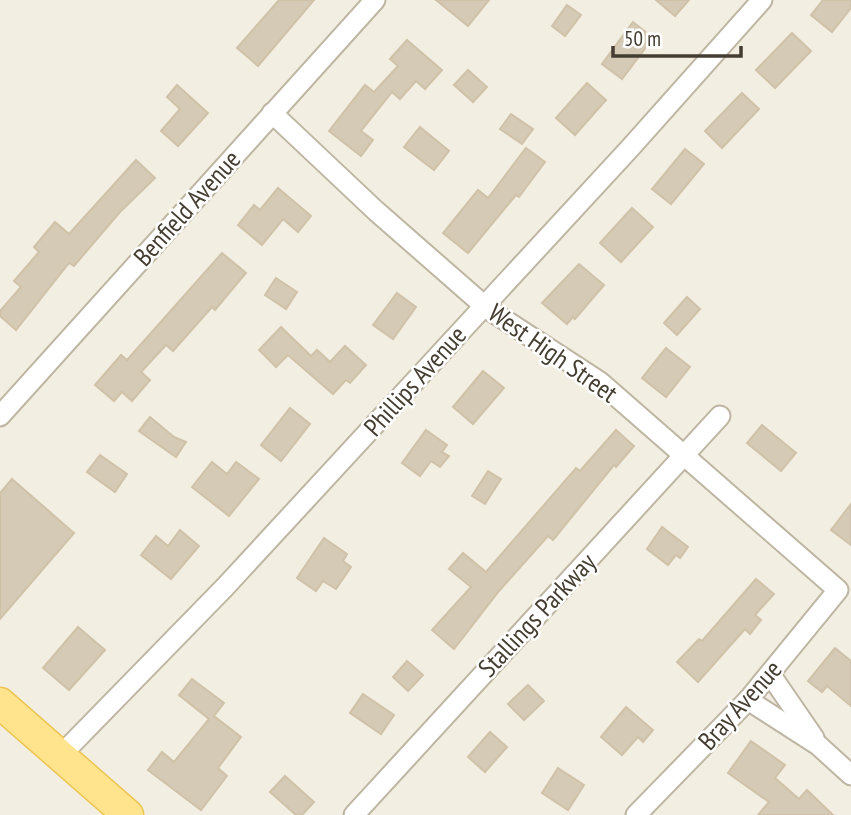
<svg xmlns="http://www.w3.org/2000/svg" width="851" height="815" font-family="'PT Sans Narrow',sans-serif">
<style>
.building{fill:#d4cab5;stroke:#d0c2a8;stroke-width:2}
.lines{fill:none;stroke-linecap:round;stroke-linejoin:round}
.minor-casing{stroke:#beb6a3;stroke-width:23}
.primary-casing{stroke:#eec553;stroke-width:33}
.minor{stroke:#fff;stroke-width:19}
.primary{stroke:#ffe38d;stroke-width:30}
.labels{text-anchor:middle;stroke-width:5;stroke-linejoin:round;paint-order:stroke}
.street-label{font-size:26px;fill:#443d31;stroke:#fff}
</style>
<rect width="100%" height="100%" fill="#f2eee1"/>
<g class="building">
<polygon points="279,0 314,0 258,66 237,48"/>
<polygon points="436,0 489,0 468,26"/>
<polygon points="656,0 689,0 675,16"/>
<polygon points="823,0 851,0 851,8 832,32 811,15"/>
<polygon points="567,5 581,15 565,36 552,26"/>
<polygon points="633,22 653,38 622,79 602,64"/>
<polygon points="792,33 811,51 775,88 756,70"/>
<polygon points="407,40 442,70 425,89 416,81 400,99 392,92 361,131 373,140 361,156 329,131 365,85 374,92 398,66 390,59"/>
<polygon points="468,70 487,87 473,102 454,85"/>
<polygon points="587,83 606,100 575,135 556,118"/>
<polygon points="177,85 208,113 178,146 161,131 180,109 167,97"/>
<polygon points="742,93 759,109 722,148 705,131"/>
<polygon points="511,114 533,129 522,144 500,129"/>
<polygon points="420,127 449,151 434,170 404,147"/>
<polygon points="526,148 545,162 519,197 516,195 468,253 443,233 478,190 488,198"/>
<polygon points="685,149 704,164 671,204 652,189"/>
<polygon points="136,160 155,178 120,212 74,266 69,263 16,330 0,316 0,311 21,287 14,281 39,252 34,247 55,222 69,234"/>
<polygon points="278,188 311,216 298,232 283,219 262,245 238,225 254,205 260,210"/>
<polygon points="632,208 653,227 621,262 600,243"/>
<polygon points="222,253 246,273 215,310 212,307 173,351 166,345 141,372 150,380 132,401 122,392 114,401 95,385 121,355 127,360"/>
<polygon points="579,264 604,285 575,319 573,317 567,324 542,303"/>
<polygon points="276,278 297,292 286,309 265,295"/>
<polygon points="397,293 416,307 393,339 373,325"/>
<polygon points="687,297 700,309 677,335 664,323"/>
<polygon points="281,327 311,356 317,350 330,362 345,346 366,365 350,383 346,380 333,394 288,355 276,367 259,350"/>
<polygon points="666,348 690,367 666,397 642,378"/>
<polygon points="483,371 504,388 473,424 453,407"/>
<polygon points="290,408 310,424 281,461 261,445"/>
<polygon points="150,417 174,437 186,442 176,457 139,431"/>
<polygon points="762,425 796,453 781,471 747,443"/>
<polygon points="426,430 447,445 442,452 449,456 440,467 431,461 420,476 402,463"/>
<polygon points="616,430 634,446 616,467 614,465 553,540 548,536 499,591 454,649 432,630 471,587 449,569 463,553 486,572 576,468 580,471"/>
<polygon points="100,455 127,474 115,492 87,472"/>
<polygon points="212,462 227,474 236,462 259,479 229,516 192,487"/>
<polygon points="488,471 501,479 485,504 472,496"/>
<polygon points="12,479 74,533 0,619 0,493"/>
<polygon points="851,504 851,545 831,530"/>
<polygon points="662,527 688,547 680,558 676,555 668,565 647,549"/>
<polygon points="180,530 199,546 171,579 141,555 156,536 168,546"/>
<polygon points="324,538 347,554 343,561 351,567 336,589 323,581 316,591 297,578"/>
<polygon points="756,579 774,594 755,615 761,620 750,634 745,629 698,682 677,662 699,639 702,641"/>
<polygon points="78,627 105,650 69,690 43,668"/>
<polygon points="835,648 851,661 851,706 827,686 822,692 808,681"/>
<polygon points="407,661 423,675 408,691 393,677"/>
<polygon points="192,679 224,703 214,716 241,737 218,768 227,776 201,810 148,770 162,752 174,762 209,719 179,695"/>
<polygon points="528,685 544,701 524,720 508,704"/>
<polygon points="363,694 394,715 381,734 350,713"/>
<polygon points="626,707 653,730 643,742 638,737 622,755 601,737"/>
<polygon points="490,732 507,747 485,772 468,757"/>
<polygon points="751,741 785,765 775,778 799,799 807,790 833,815 758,815 769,802 728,773"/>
<polygon points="558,768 584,785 568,810 542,793"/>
<polygon points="285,776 314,802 302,815 296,815 270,792"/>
</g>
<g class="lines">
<defs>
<g id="minor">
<polyline points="272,113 376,211 488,309 600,382 838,590 748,700 636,815"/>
<polyline points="0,416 375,0"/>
<polyline points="770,674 814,738"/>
<polyline points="748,700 818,745 851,775"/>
<polyline points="60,756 225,587 631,147 762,0"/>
<polyline points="354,815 720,416"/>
</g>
<polyline id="primary" points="0,703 128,815"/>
</defs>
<use href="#minor" class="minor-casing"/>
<use href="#primary" class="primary-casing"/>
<use href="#minor" class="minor"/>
<use href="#primary" class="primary"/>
</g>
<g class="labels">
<g class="street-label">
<text transform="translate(187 208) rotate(-48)" y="9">Benfield Avenue</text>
<text transform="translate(553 353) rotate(35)" y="9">West High Street</text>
<text transform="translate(415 381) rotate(-48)" y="9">Phillips Avenue</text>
<text transform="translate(537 615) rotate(-47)" y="9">Stallings Parkway</text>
<text transform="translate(740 705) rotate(-48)" y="9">Bray Avenue</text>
</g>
</g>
<path d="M613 46v10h128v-10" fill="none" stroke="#443d31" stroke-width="3.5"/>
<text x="624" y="46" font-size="21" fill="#443d31" stroke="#ffffff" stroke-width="5" paint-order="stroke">50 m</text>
</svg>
